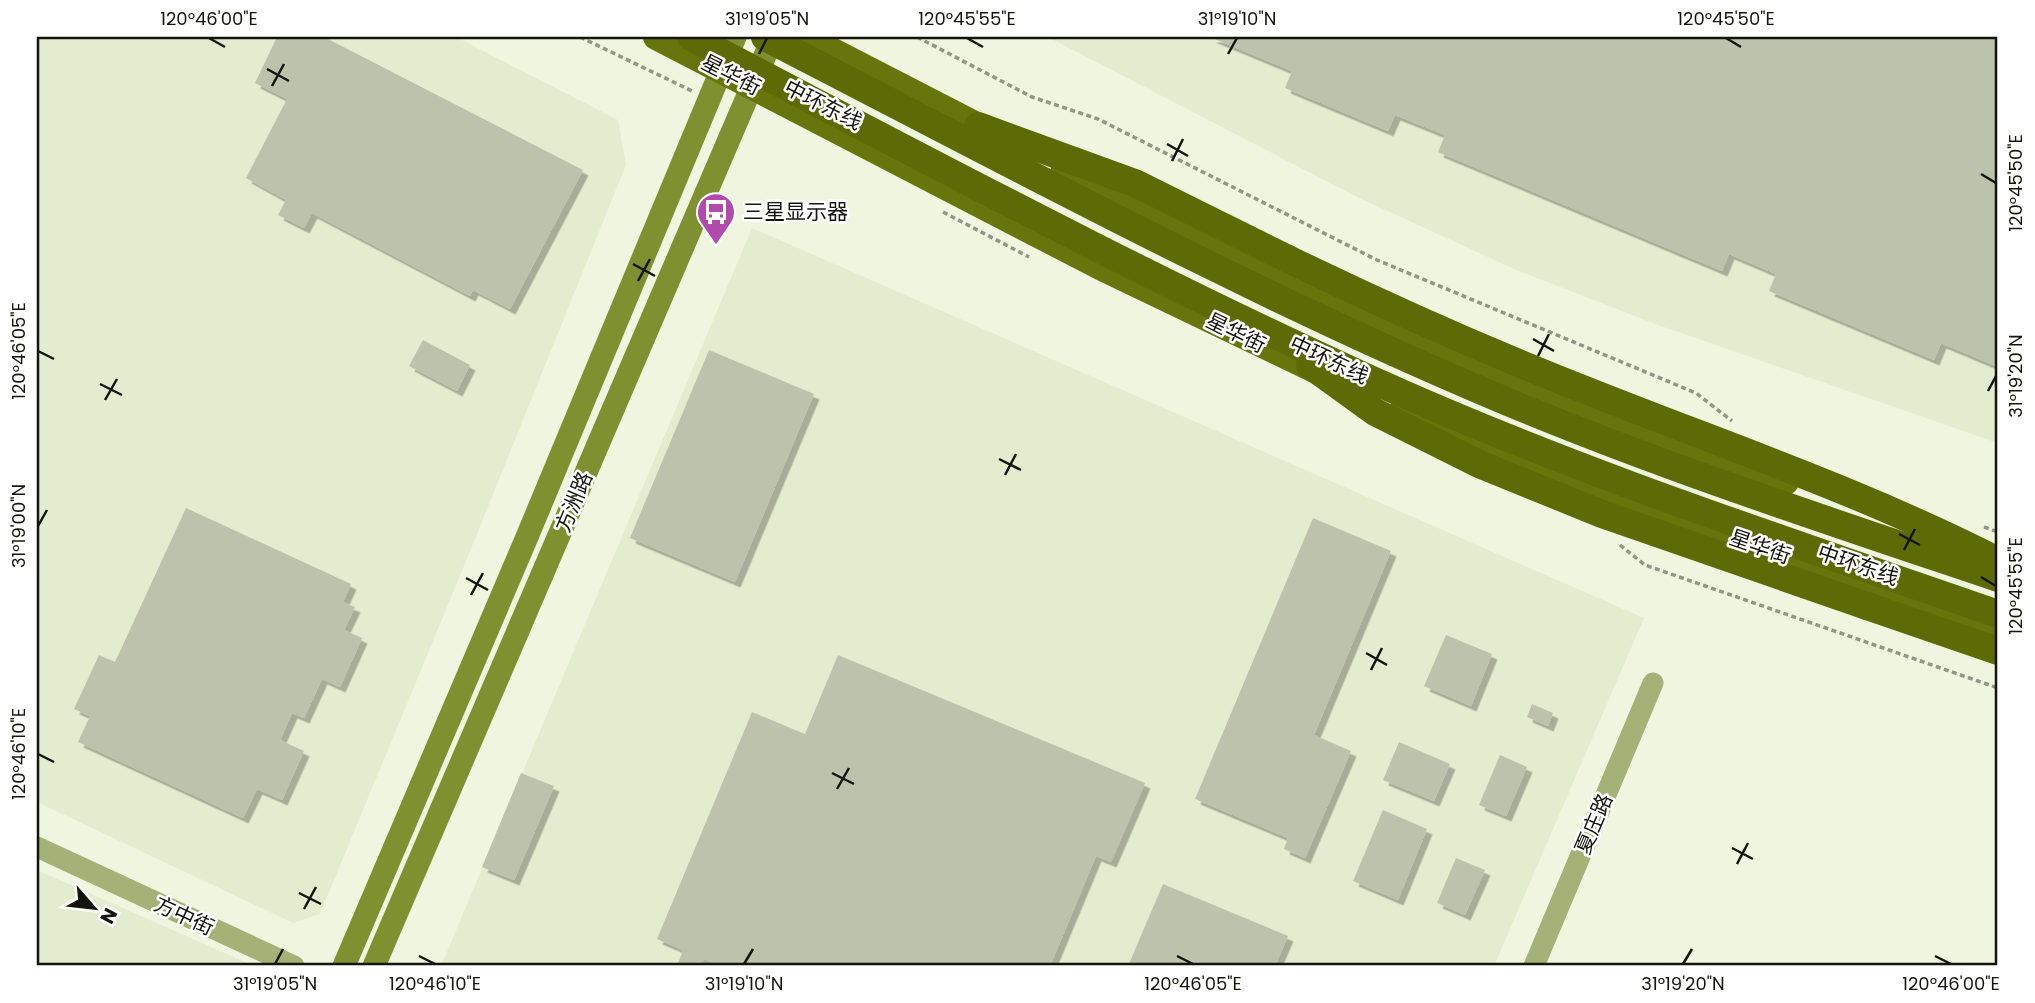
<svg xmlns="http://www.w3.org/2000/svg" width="2035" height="1003" font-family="Poppins,'Noto Sans SC',sans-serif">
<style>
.built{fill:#e4eccf}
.building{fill:#bdc2ad;filter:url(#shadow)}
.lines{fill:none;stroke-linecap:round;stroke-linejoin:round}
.path{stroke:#919686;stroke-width:3.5;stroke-dasharray:5 3.5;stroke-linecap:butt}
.tertiary{stroke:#a4b177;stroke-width:21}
.secondary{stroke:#7f9030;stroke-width:23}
.primary{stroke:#67760c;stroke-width:26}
.trunk{stroke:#5d6b07;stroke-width:28}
.trunk-bridge{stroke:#5d6b07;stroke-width:28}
.ticks{fill:none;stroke:#13150d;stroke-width:2.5}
.labels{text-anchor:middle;stroke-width:5;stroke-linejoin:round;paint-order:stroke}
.street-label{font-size:21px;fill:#13150d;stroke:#fff}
.poi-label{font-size:21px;fill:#13150d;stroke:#fff;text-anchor:start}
.neatline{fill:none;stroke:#13150d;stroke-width:2.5}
.ticks-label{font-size:18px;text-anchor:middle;fill:#13150d}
</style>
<defs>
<filter id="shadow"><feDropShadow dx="5.5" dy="5.5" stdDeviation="0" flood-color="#0004"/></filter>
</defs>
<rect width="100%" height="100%" fill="#eff5df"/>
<g class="built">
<polygon points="37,37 456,37 618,120 626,165 464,566 320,914 293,923 37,802"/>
<polygon points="1048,37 1998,37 1998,443 1658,325 1514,269 1355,196"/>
<polygon points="752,228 1644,618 1494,966 441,966"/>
<polygon points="37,870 254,966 37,966"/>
</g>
<g class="building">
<polygon points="277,37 324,37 583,170 510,309 473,290 470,296 312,213 304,228 278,215 286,200 246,178 287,99 255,83"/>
<polygon points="1210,37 1998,37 1998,367 1941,343 1934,360 1769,291 1776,274 1729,254 1722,271 1438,152 1445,135 1395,115 1388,131 1285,88 1292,71"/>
<polygon points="423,340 470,365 457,391 409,366"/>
<polygon points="709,350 814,394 735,582 630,538"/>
<polygon points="186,508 351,584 343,602 355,607 344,630 362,638 340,687 322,679 304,718 292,713 280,740 304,751 282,800 257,789 243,818 78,742 90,716 74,709 99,655 115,662"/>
<polygon points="1313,518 1391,551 1314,735 1351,751 1305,858 1284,849 1288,838 1195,799"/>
<polygon points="1446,635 1492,654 1471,706 1424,686"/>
<polygon points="838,655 1145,783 1111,862 1096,856 1050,966 721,966 704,959 701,966 677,966 683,950 657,939 752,712 805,734"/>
<polygon points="1532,704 1553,713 1548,726 1527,717"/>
<polygon points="1399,742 1450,764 1434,801 1383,780"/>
<polygon points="1500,755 1527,767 1506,816 1479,805"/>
<polygon points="521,773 554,786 514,880 482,867"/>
<polygon points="1383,810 1427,829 1398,900 1353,881"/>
<polygon points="1456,858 1485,870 1465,915 1437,903"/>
<polygon points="1163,884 1288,936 1275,966 1128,966"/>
</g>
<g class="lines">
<g class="path">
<polyline points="580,37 692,91"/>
<polyline points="917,37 1032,97 1098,119 1377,260 1696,393 1732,421"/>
<polyline points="943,212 1029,257"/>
<polyline points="1984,527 1998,532"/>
<polyline points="1620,545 1645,565 1998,688"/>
</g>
<g class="tertiary">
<polyline points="37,847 294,966"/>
<polyline points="1534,966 1653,683"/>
</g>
<g class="secondary">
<polyline points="344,966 527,537 735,37"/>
<polyline points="374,966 773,37"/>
</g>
<g class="primary">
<polyline points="656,37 1100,267 1329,377"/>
<polyline points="806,37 998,136"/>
<polyline points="1064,168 1280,274 1514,380 1786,482"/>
<polyline points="1402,411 1483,449 1998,631"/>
</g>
<g class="trunk">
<polyline points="978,126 1137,184 1288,259"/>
<polyline points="1867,606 1998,651"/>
</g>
<g class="trunk-bridge">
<path d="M691,37c225,117 449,238 681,343 203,92 416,161 626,234"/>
<path d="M765,37c243,125 484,256 736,362 162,68 331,123 497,179"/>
<path d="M1288,259c101,49 204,95 310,136 134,53 271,100 400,166"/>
<polyline points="1310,365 1375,412 1479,464 1602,514 1867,606"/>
</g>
</g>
<path class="ticks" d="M209,38l16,9M967,38l16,9M1726,38l15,9M759,54l8,-16M1228,54l9,-16M267,69l22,12M272,86l12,-22M1167,144l21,12M1172,161l11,-22M1981,174l15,9M633,264l22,12M638,281l12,-22M1533,339l21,12M38,351l16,8M1538,356l11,-22M100,384l22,11M1988,391l8,-15M105,400l12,-21M999,459l22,11M1005,475l11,-21M38,526l9,-16M1899,534l21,11M1904,550l11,-21M1981,577l15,9M466,578l22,12M471,595l12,-22M1366,653l21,12M1371,670l11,-22M38,754l16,8M832,773l22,11M837,789l12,-21M1732,848l21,11M1737,864l11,-21M299,893l22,11M304,909l12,-22M419,956l16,8M1177,956l16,8M1935,956l16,8M275,964l8,-15M744,964l9,-15M1683,964l9,-15"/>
<defs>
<symbol id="bus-pin" viewBox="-11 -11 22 30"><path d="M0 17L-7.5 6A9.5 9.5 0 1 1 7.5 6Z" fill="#b04aad" stroke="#fff"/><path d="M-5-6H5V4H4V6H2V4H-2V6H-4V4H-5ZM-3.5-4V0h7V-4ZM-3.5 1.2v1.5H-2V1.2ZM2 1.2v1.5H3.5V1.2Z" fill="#fff"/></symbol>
</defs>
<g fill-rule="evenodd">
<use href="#bus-pin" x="694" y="190" width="44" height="60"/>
</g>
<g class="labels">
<g class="street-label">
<text transform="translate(731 75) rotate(27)" y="7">星华街</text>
<text transform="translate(823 105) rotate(27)" y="7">中环东线</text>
<text transform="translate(1236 333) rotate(26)" y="7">星华街</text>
<text transform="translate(1329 360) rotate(25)" y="7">中环东线</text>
<text transform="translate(574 502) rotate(-67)" y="7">方洲路</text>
<text transform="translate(1760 547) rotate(19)" y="7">星华街</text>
<text transform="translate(1858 565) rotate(19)" y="7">中环东线</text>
<text transform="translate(1594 824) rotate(-67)" y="7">夏庄路</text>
<text transform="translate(184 916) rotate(25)" y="7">方中街</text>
</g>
<g class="poi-label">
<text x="743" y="219">三星显示器</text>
</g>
</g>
<rect width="2035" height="1003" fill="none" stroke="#ffffff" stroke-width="77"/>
<g transform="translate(94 908) rotate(118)" stroke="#ffffff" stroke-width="5" paint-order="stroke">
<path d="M0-5L12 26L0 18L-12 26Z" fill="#13150d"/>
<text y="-10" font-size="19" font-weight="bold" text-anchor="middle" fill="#13150d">N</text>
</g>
<rect x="38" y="38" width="1958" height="926" class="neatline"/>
<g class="ticks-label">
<text x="209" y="25">120°46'00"E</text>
<text x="767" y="25">31°19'05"N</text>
<text x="967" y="25">120°45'55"E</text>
<text x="1237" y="25">31°19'10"N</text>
<text x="1726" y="25">120°45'50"E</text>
<text transform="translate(2016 183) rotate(-90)" y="6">120°45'50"E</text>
<text transform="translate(19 351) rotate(-90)" y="6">120°46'05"E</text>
<text transform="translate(2016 376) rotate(-90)" y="6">31°19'20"N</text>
<text transform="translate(19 526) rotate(-90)" y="6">31°19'00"N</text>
<text transform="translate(2016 586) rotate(-90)" y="6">120°45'55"E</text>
<text transform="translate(19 754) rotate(-90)" y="6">120°46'10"E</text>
<text x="275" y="990">31°19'05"N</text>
<text x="435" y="990">120°46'10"E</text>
<text x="744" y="990">31°19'10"N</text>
<text x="1193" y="990">120°46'05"E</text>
<text x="1683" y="990">31°19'20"N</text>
<text x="1951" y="990">120°46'00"E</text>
</g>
</svg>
